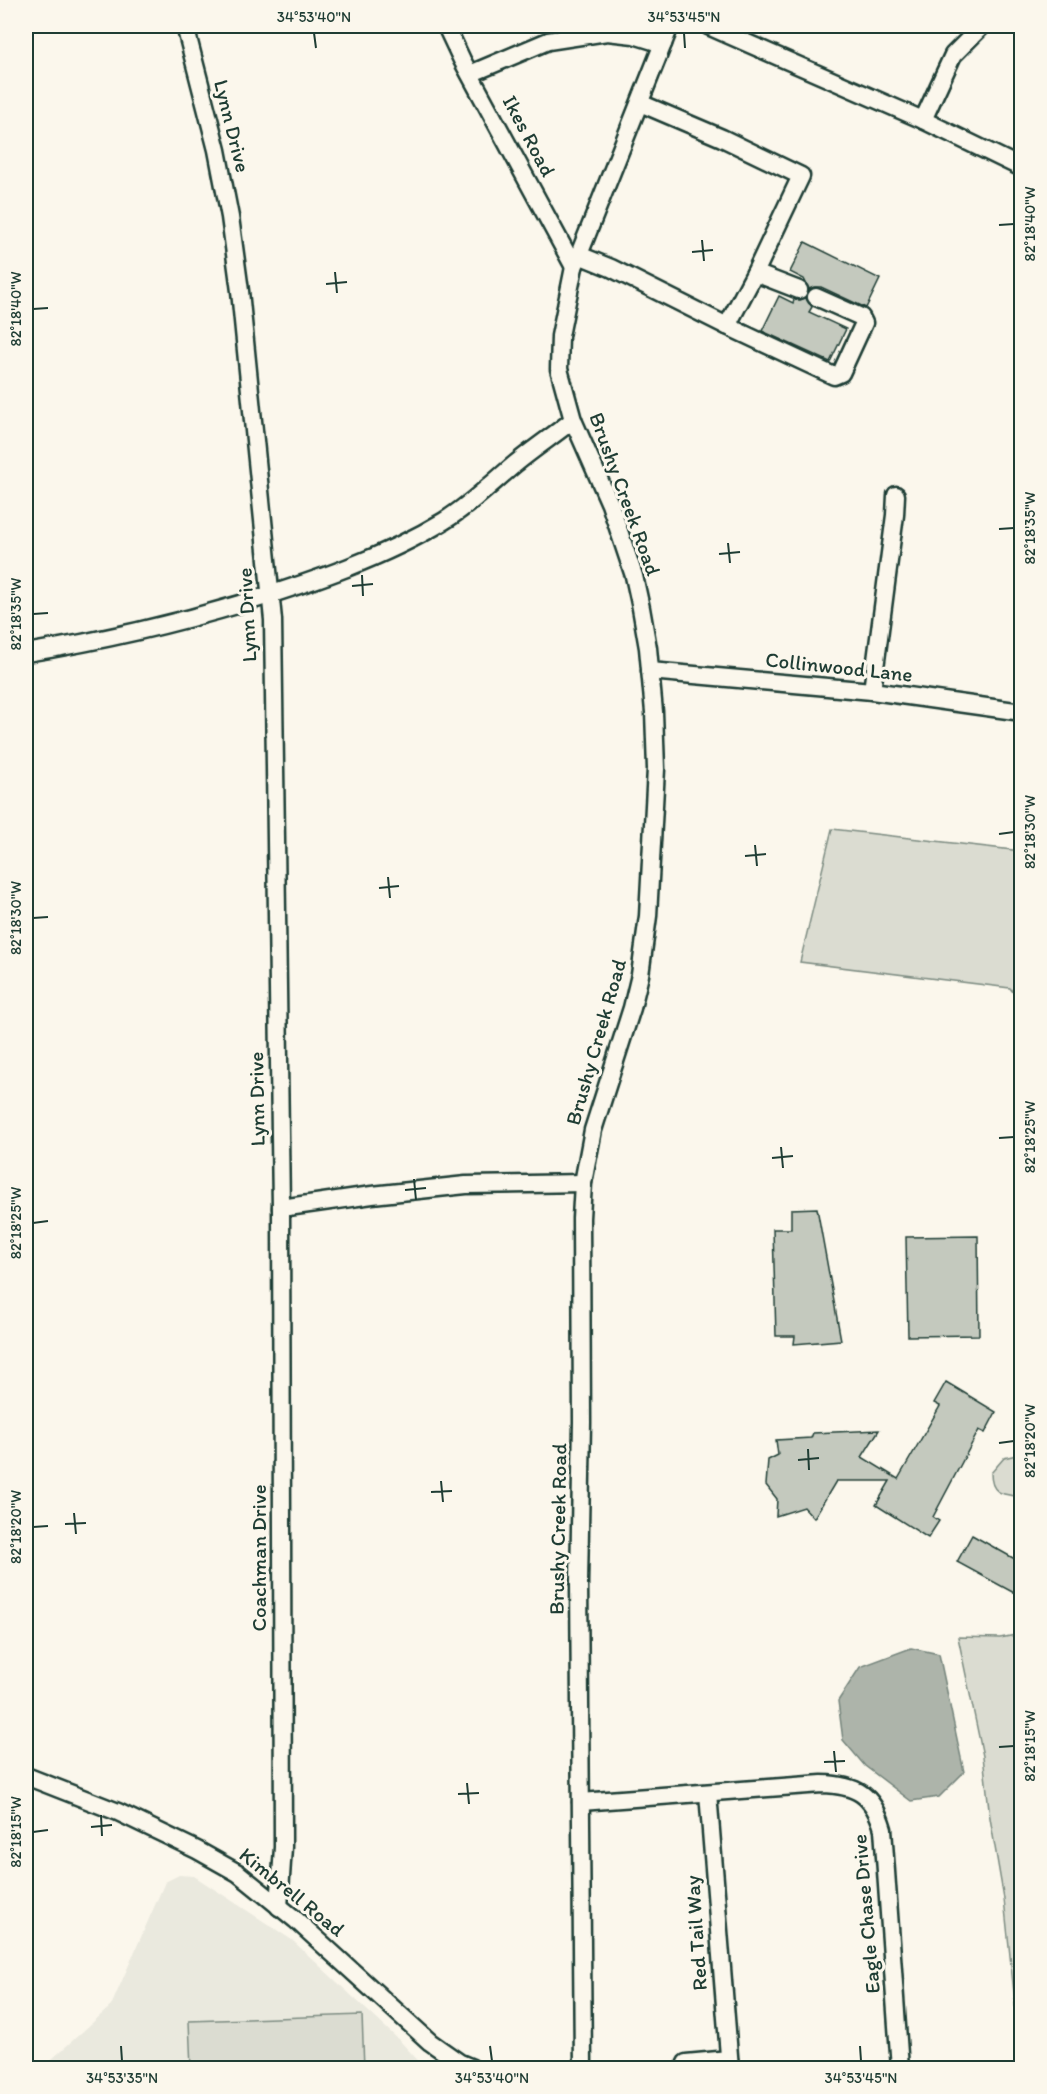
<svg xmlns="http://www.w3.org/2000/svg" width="1047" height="2094" font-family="Itim,sans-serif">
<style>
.built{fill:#eae9de}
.green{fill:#dbdcd1;stroke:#7d8c82;stroke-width:1.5}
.water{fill:#adb4aa;stroke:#74847b;stroke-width:1.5}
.building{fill:#c4c9be;stroke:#1f3d34;stroke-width:1.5}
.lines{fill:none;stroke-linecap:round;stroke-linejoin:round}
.minor-casing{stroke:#1f3d34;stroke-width:21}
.minor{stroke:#fbf7ec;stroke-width:16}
.ticks{fill:none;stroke:#1f3d34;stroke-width:2}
.labels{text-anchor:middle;stroke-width:6;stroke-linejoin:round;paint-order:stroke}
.street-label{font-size:21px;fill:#1f3d34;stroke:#fbf7ec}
.neatline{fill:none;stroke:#1f3d34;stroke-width:2}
.ticks-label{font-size:15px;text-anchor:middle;fill:#1f3d34}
</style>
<rect width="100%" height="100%" fill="#fbf7ec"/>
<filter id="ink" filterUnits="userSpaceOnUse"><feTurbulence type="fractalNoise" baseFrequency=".0167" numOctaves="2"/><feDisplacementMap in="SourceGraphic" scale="12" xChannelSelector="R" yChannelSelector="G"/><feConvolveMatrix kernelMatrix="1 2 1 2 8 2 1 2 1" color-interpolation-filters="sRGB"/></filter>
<g filter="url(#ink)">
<polygon class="built" points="179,1875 194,1876 292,1940 399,2040 425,2068 42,2068 111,2006 165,1882"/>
<g class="green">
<polygon points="832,829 1021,851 1021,1003 1010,988 800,962"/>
<path d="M1016,1455l5,5v37c-18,-3 -30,-2 -30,-24l13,-15z"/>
<polygon points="1021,1634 1022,2068 1018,2068 1015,2003 1004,1899 990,1818 983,1756 958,1637 1000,1638"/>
<polygon points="362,2015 364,2068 191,2068 189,2021"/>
</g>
<polygon class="water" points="911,1648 939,1654 964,1772 939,1797 911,1801 865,1766 843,1740 838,1701 860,1667"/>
<g class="building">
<polygon points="805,242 880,279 866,308 821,287 814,287 809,289 804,279 790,272"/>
<polygon points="779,296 793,303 794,299 800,300 806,298 812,307 809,312 846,329 830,362 762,331"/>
<polygon points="817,1208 841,1340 794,1344 795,1336 776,1336 773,1229 791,1229 791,1209"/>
<polygon points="978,1236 979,1335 908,1336 906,1237"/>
<polygon points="946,1382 996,1412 985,1433 979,1430 933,1517 939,1521 928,1538 876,1505 890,1481 836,1481 814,1518 804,1507 776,1516 777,1499 766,1485 768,1460 778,1455 776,1440 811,1438 813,1433 879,1430 862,1457 898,1479 940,1406 934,1403"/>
<polygon points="972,1535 1022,1563 1022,1585 1016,1594 957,1562"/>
</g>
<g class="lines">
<defs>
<g id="minor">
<polyline points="185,26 217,150 230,217 240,291 273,620 281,1208 283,1847 279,1907"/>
<polyline points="446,26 462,60 574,267"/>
<polyline points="708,26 923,120 1022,168"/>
<polyline points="470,74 548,41 607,32 634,35 663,44"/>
<polyline points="640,103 722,138 801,176 755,273 727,326 834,376 841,373 864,323 861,317 816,297"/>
<polyline points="923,120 953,55 982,26"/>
<polyline points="579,255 611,268 727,326"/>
<polyline points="755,273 799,290"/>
<path d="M26,653c75,-12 148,-29 221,-51 67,-21 136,-44 197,-81 26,-16 47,-37 71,-57 18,-15 39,-29 58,-44"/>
<polyline points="650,671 872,691 1022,712"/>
<polyline points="872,691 895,515 896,495"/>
<polyline points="281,1208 372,1195 466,1185 583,1183"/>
<polyline points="26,1776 118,1812 197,1850 238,1873 296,1920 430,2042 460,2063 472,2068"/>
<polyline points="708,1793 730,2068"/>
<path d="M581,1802l241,-18c34,1 51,10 61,45l17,239"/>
<polyline points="686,2063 729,2059"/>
<polyline points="583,2068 579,1582 582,1422 581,1218 583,1183 593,1130 632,1008 640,975 648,916 656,769 654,712 648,648 641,608 634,576 610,504 573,420 559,369 560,336 574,267 670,26"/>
</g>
</defs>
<use href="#minor" class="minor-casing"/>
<use href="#minor" class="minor"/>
</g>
</g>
<path class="ticks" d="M314,33l2,15M684,33l1,15M999,225l15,-1M702,240l2,21M692,252l21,-2M335,272l2,21M326,284l21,-2M33,309l15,-1M999,529l15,-1M728,543l2,20M719,554l21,-2M362,575l1,21M352,586l21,-2M33,614l15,-1M999,834l15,-2M755,845l2,21M745,856l21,-2M388,877l2,21M379,888l20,-2M33,918l15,-1M999,1138l15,-1M781,1147l2,21M772,1158l21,-2M414,1179l2,21M405,1190l21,-2M33,1223l15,-2M999,1443l15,-2M808,1449l1,21M798,1460l21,-2M441,1481l2,21M431,1492l21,-1M74,1513l2,21M65,1524l21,-1M33,1527l15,-1M999,1747l15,-1M834,1751l2,21M824,1762l21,-1M467,1783l2,21M458,1794l21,-1M101,1815l1,21M91,1827l21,-2M33,1832l15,-2M121,2046l1,15M490,2046l2,15M860,2046l1,15"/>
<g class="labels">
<g class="street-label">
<text transform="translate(232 126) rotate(76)" y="7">Lynn Drive</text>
<text transform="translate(529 136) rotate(62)" y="7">Ikes Road</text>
<text transform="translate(625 494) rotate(70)" y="7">Brushy Creek Road</text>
<text transform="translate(247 615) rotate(-93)" y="7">Lynn Drive</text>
<text transform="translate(839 667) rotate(6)" y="7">Collinwood Lane</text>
<text transform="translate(596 1042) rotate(-74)" y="7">Brushy Creek Road</text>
<text transform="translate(257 1099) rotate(-91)" y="7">Lynn Drive</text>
<text transform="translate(558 1529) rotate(-89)" y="7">Brushy Creek Road</text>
<text transform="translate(259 1558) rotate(-90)" y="7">Coachman Drive</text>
<text transform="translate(292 1892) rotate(39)" y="7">Kimbrell Road</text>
<text transform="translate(866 1914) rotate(-95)" y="7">Eagle Chase Drive</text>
<text transform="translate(696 1933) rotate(-94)" y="7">Red Tail Way</text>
</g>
</g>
<rect width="1047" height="2094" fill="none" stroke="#fbf7ec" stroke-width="66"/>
<rect x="33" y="33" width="981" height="2028" class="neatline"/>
<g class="ticks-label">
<text x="314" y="22">34°53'40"N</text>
<text x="684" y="22">34°53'45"N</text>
<text transform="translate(1030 224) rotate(-90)" y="5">82°18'40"W</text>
<text transform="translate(16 309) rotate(-90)" y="5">82°18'40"W</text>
<text transform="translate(1030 528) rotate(-90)" y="5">82°18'35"W</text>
<text transform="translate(16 614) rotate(-90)" y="5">82°18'35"W</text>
<text transform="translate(1030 832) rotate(-90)" y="5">82°18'30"W</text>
<text transform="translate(16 918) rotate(-90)" y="5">82°18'30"W</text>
<text transform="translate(1030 1137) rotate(-90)" y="5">82°18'25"W</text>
<text transform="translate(16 1223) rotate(-90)" y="5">82°18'25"W</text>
<text transform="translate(1030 1441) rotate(-90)" y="5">82°18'20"W</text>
<text transform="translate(16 1527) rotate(-90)" y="5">82°18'20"W</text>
<text transform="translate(1030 1746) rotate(-90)" y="5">82°18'15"W</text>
<text transform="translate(16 1832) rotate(-90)" y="5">82°18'15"W</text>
<text x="122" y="2083">34°53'35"N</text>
<text x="492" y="2083">34°53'40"N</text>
<text x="861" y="2083">34°53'45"N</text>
</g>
</svg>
